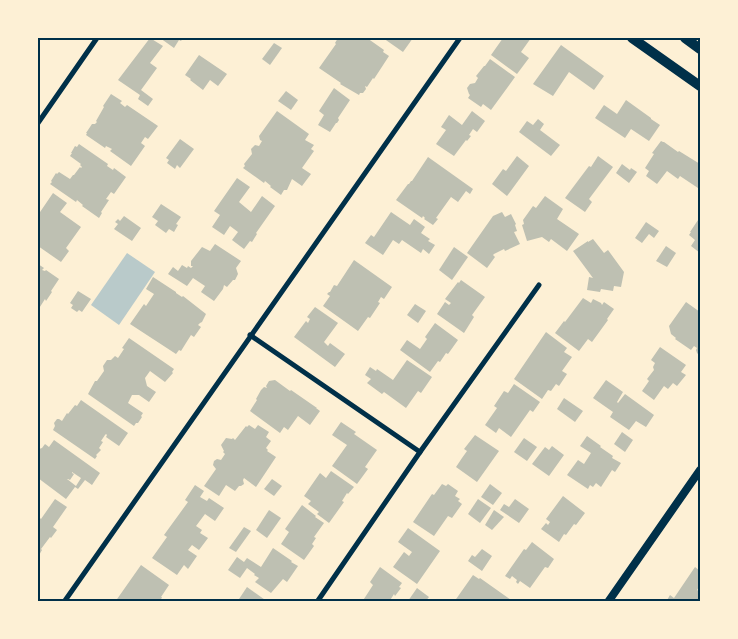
<svg xmlns="http://www.w3.org/2000/svg" width="738" height="639" font-family="Ubuntu,sans-serif">
<style>
.green{fill:#b9caca}
.building{fill:#bec0b2;fill-rule:evenodd}
.lines{fill:none;stroke-linecap:round;stroke-linejoin:round}
.minor{stroke:#003049;stroke-width:5}
.tertiary{stroke:#003049;stroke-width:8}
.primary{stroke:#003049;stroke-width:10}
.neatline{fill:none;stroke:#003049;stroke-width:2}
</style>
<rect width="100%" height="100%" fill="#fdf0d5"/>
<polygon class="green" points="127,253 155,272 119,325 91,305"/>
<g class="building">
<polygon points="150,38 163,46 150,63 157,68 141,90 153,99 148,106 138,99 140,95 118,80"/>
<polygon points="160,38 183,38 181,41 179,40 174,48"/>
<polygon points="338,38 367,38 384,50 383,52 389,56 374,79 373,78 367,87 365,86 366,89 363,93 360,93 359,95 340,84 341,83 319,68 336,44 335,43"/>
<polygon points="383,38 413,38 403,52"/>
<polygon points="503,38 531,38 521,52 529,58 517,74 491,55"/>
<polygon points="274,43 282,48 270,65 262,59"/>
<polygon points="561,45 604,76 594,90 569,72 553,96 533,84"/>
<polygon points="199,55 227,74 218,86 210,80 203,90 190,80 191,79 185,75"/>
<polygon points="490,59 515,77 491,110 483,104 481,107 468,98 470,95 469,94 467,88 470,84 475,83 478,78 476,76 484,66 485,66"/>
<polygon points="334,88 350,100 338,118 339,120 337,123 336,123 330,132 318,125 324,115 319,111"/>
<polygon points="286,91 298,100 291,110 278,101"/>
<polygon points="111,94 122,101 120,103 125,107 127,105 158,126 148,139 145,137 141,143 145,146 131,166 110,151 112,149 106,146 105,148 86,135 87,133 86,133 92,124 95,124 97,122 96,121 104,107 103,106"/>
<polygon points="626,100 651,118 651,119 660,125 649,141 631,129 625,138 595,118 604,105 617,114"/>
<polygon points="277,111 309,134 305,140 314,145 311,149 314,151 302,168 311,174 302,186 292,179 287,190 284,190 281,195 270,187 271,186 265,181 264,183 243,168 245,166 244,164 252,154 251,149 255,145 259,146 262,141 260,140 259,136"/>
<polygon points="472,111 485,121 477,132 473,129 469,135 471,136 467,141 466,140 454,156 436,144 446,130 441,127 449,115 462,125"/>
<polygon points="538,119 544,124 540,130 560,145 551,156 519,132 527,121 533,125"/>
<polygon points="180,139 194,149 180,168 177,165 175,169 167,163 169,160 166,158"/>
<polygon points="661,141 663,142 664,142 678,152 679,151 700,164 700,184 698,188 680,176 678,179 667,171 657,184 646,176 649,171 645,168 654,154 652,153"/>
<polygon points="79,144 108,164 107,166 113,170 114,168 126,177 114,194 111,192 106,199 109,200 101,212 102,213 99,218 82,206 83,205 77,200 76,202 50,184 52,182 51,181 56,173 57,174 59,172 70,179 73,175 74,175 80,167 81,168 82,167 80,165 81,164 70,156 72,153 71,153 75,146 77,147"/>
<polygon points="517,156 529,166 507,196 492,184 503,169 506,171"/>
<polygon points="598,156 613,167 589,199 592,202 585,212 565,198 589,166 591,167"/>
<polygon points="428,157 473,189 470,194 466,191 458,202 451,197 436,218 438,219 433,225 424,219 425,218 423,216 422,218 396,200 408,184 409,184 411,181 412,181"/>
<polygon points="622,164 630,170 631,168 637,172 629,183 616,173"/>
<polygon points="237,178 250,187 239,202 251,212 262,196 275,206 256,233 257,234 252,242 250,241 244,249 232,240 238,232 230,226 224,235 212,227 220,215 214,211"/>
<polygon points="53,193 67,203 60,212 81,227 66,248 69,251 61,262 38,246 38,215"/>
<polygon points="545,196 563,209 557,219 579,234 567,251 551,239 549,242 542,237 527,241 522,225 524,224 523,220 533,206 536,208"/>
<polygon points="161,204 181,217 176,224 178,225 174,232 169,229 166,233 155,225 158,221 152,217"/>
<polygon points="391,212 410,225 414,219 425,227 421,233 430,239 428,241 435,245 429,254 423,249 421,253 402,240 399,244 393,240 383,255 365,243 371,235 374,237"/>
<polygon points="502,212 505,217 511,214 516,224 515,225 517,231 514,232 520,244 505,251 504,249 494,254 493,255 495,257 487,268 467,253 493,216"/>
<polygon points="124,216 141,228 132,241 114,229 118,224 115,222 118,219 120,221"/>
<polygon points="700,217 700,253 691,246 695,240 689,235 691,232 690,232"/>
<polygon points="646,222 659,231 654,238 649,234 642,243 635,238"/>
<polygon points="593,239 604,253 608,250 624,272 621,287 614,286 613,291 601,289 600,292 587,290 589,277 593,278 573,251 588,241 588,242"/>
<polygon points="215,244 241,261 236,268 238,274 235,280 233,280 227,287 224,285 223,289 214,301 201,292 205,286 193,278 187,286 168,274 173,267 178,271 182,265 187,268 188,266 191,268 193,266 191,266 191,261 202,247 210,251"/>
<polygon points="666,246 676,253 667,267 656,261"/>
<polygon points="454,247 468,257 452,280 439,270"/>
<polygon points="354,260 392,287 384,299 381,297 378,302 380,303 370,318 368,317 358,331 323,306 330,296 327,294 329,292 330,292 334,285 337,286"/>
<polygon points="38,264 44,268 42,270 45,271 46,270 59,279 51,291 52,292 46,301 45,299 38,310"/>
<polygon points="153,277 176,292 176,293 182,297 183,296 206,314 202,322 200,323 198,325 201,327 194,337 191,335 181,351 179,350 176,354 130,324 144,304 146,306 154,294 146,289"/>
<polygon points="461,280 485,297 472,315 474,317 464,333 437,314 445,302 449,305 451,303 445,299 458,282 459,283"/>
<polygon points="78,291 91,299 82,312 79,310 77,312 71,308 73,305 70,303"/>
<polygon points="583,298 591,303 593,299 601,303 602,305 604,302 614,309 607,319 608,320 592,342 588,339 579,351 555,333 564,321 565,322"/>
<polygon points="686,302 700,312 700,356 697,353 696,350 697,348 694,346 691,350 675,339 676,338 671,334 669,326"/>
<polygon points="415,304 426,311 418,323 407,315"/>
<polygon points="315,307 338,323 324,342 328,346 330,343 345,354 335,367 294,337 306,321 308,323 310,319 307,317"/>
<polygon points="435,323 458,340 448,354 446,353 440,362 438,361 430,372 400,350 407,340 420,349 427,339 425,337"/>
<polygon points="546,332 567,348 564,352 572,357 562,371 567,374 559,386 556,384 551,391 548,390 542,399 514,379"/>
<polygon points="129,338 174,369 172,372 173,373 165,382 150,371 145,378 147,386 156,392 149,402 139,395 132,395 128,403 143,413 141,416 142,417 138,423 136,423 134,426 88,394 95,381 97,381 104,371 103,366 107,360 111,360 115,356 118,358 124,349 122,348"/>
<polygon points="660,347 686,365 681,372 686,375 677,386 673,383 668,389 664,386 654,400 642,391 649,381 647,379 654,370 653,367 655,363 651,360"/>
<polygon points="407,360 432,377 421,393 418,391 406,408 384,392 382,394 367,383 371,379 365,375 370,367 376,371 377,369 393,380"/>
<polygon points="275,380 290,391 291,390 317,408 316,408 320,411 310,425 298,416 288,430 284,427 280,433 250,411 257,400 256,399 261,390 264,387 267,388 266,386 269,381"/>
<polygon points="606,380 623,392 617,402 618,403 625,394 654,415 646,427 636,421 629,430 610,417 613,412 593,398"/>
<polygon points="514,384 540,402 533,412 530,410 511,437 499,428 496,433 485,425 497,408 494,406 504,391 508,393"/>
<polygon points="564,398 583,411 575,422 557,409"/>
<polygon points="81,400 128,433 119,446 106,437 107,435 106,434 105,435 101,441 103,442 99,448 101,450 96,455 97,456 95,459 53,430 55,426 54,423 57,419 59,419 62,421 67,413 68,414 75,405 77,406"/>
<polygon points="341,422 356,432 354,434 377,450 365,467 368,469 357,484 332,466 347,445 332,435"/>
<polygon points="249,425 255,429 258,425 269,432 266,437 271,441 266,448 268,450 267,451 276,457 256,487 244,478 243,480 244,484 241,486 239,486 235,491 226,485 219,496 204,486 216,469 213,465 214,461 217,459 221,460 225,454 223,452 224,451 221,445 226,438 232,439 233,438 235,440 246,426 247,427"/>
<polygon points="622,432 633,440 625,452 614,444"/>
<polygon points="475,435 499,451 477,482 456,467 462,458 467,451 464,449"/>
<polygon points="587,436 601,446 600,447 613,456 612,458 621,463 615,472 612,470 601,487 596,483 593,487 590,485 588,489 567,475 578,460 584,464 591,453 580,446"/>
<polygon points="524,438 537,447 527,461 514,452"/>
<path d="M54,440l46,33 -8,12 -7,-5 -7,9 -3,-2 -9,12 -28,-21v-28l1,-1 3,-1 3,-4 4,3zM72,472l9,6 -5,8 -9,-7h1l2,1 4,-6 -2,-1z"/>
<polygon points="552,446 564,455 549,476 532,464 545,447 549,450"/>
<polygon points="331,471 354,487 348,494 347,493 342,501 344,502 329,523 317,514 319,512 308,504 311,501 304,496 320,473 326,478"/>
<polygon points="272,479 282,486 274,496 264,489"/>
<polygon points="442,484 446,486 448,484 458,491 455,496 460,499 458,501 462,504 452,518 448,516 434,536 413,522 432,494 434,495"/>
<polygon points="490,484 502,493 493,505 481,497"/>
<polygon points="195,485 204,491 200,497 207,501 209,498 224,508 215,521 205,514 196,526 202,530 200,533 208,538 199,550 192,545 188,550 197,556 188,569 184,565 177,575 152,558 167,537 164,535 188,502 185,500"/>
<polygon points="563,496 585,513 576,525 574,524 566,535 564,534 559,542 541,529 546,523 548,525 550,522 546,519"/>
<polygon points="55,499 67,507 53,527 57,530 51,538 50,537 41,549 42,550 38,557 38,516 41,519"/>
<polygon points="478,499 491,508 480,523 468,514"/>
<polygon points="515,499 529,509 519,523 500,510 504,504 509,507"/>
<polygon points="302,505 316,516 315,517 324,523 314,537 316,538 312,544 314,546 304,560 281,544 289,532 285,529"/>
<polygon points="269,510 281,518 267,538 256,530"/>
<polygon points="494,510 504,517 492,530 485,525"/>
<polygon points="244,527 251,531 236,552 229,548"/>
<polygon points="408,528 440,551 417,584 393,567 404,552 409,556 412,552 398,542"/>
<polygon points="532,542 554,559 548,568 545,567 530,588 520,581 518,584 516,582 517,580 512,576 510,579 505,576 524,549 526,550"/>
<polygon points="273,548 292,561 291,562 298,566 287,582 283,579 271,593 255,582 259,578 254,575 255,574 247,568 240,578 228,570 237,557 244,562 247,558 261,567"/>
<polygon points="482,549 492,556 482,571 468,561 472,555 475,557"/>
<polygon points="141,565 169,585 161,597 162,597 160,602 115,602"/>
<polygon points="380,567 402,583 399,587 401,588 395,596 394,594 389,602 362,602 373,585 370,582"/>
<polygon points="695,567 700,571 700,585 697,590 700,592 700,602 666,602 670,595 674,598"/>
<polygon points="473,575 479,579 480,578 514,602 454,602"/>
<polygon points="247,587 268,602 237,602"/>
<polygon points="417,588 429,597 425,602 409,602 408,601"/>
</g>
<g class="lines">
<g class="minor">
<polyline points="38,123 97,38"/>
<polyline points="250,335 420,452"/>
<polyline points="64,602 460,38"/>
<polyline points="317,602 420,452 539,285"/>
</g>
<polyline class="tertiary" points="608,602 700,470"/>
<g class="primary">
<polyline points="632,38 700,86"/>
<polyline points="685,38 700,49"/>
</g>
</g>
<rect width="738" height="639" fill="none" stroke="#fdf0d5" stroke-width="78"/>
<rect x="39" y="39" width="660" height="561" class="neatline"/>
</svg>
